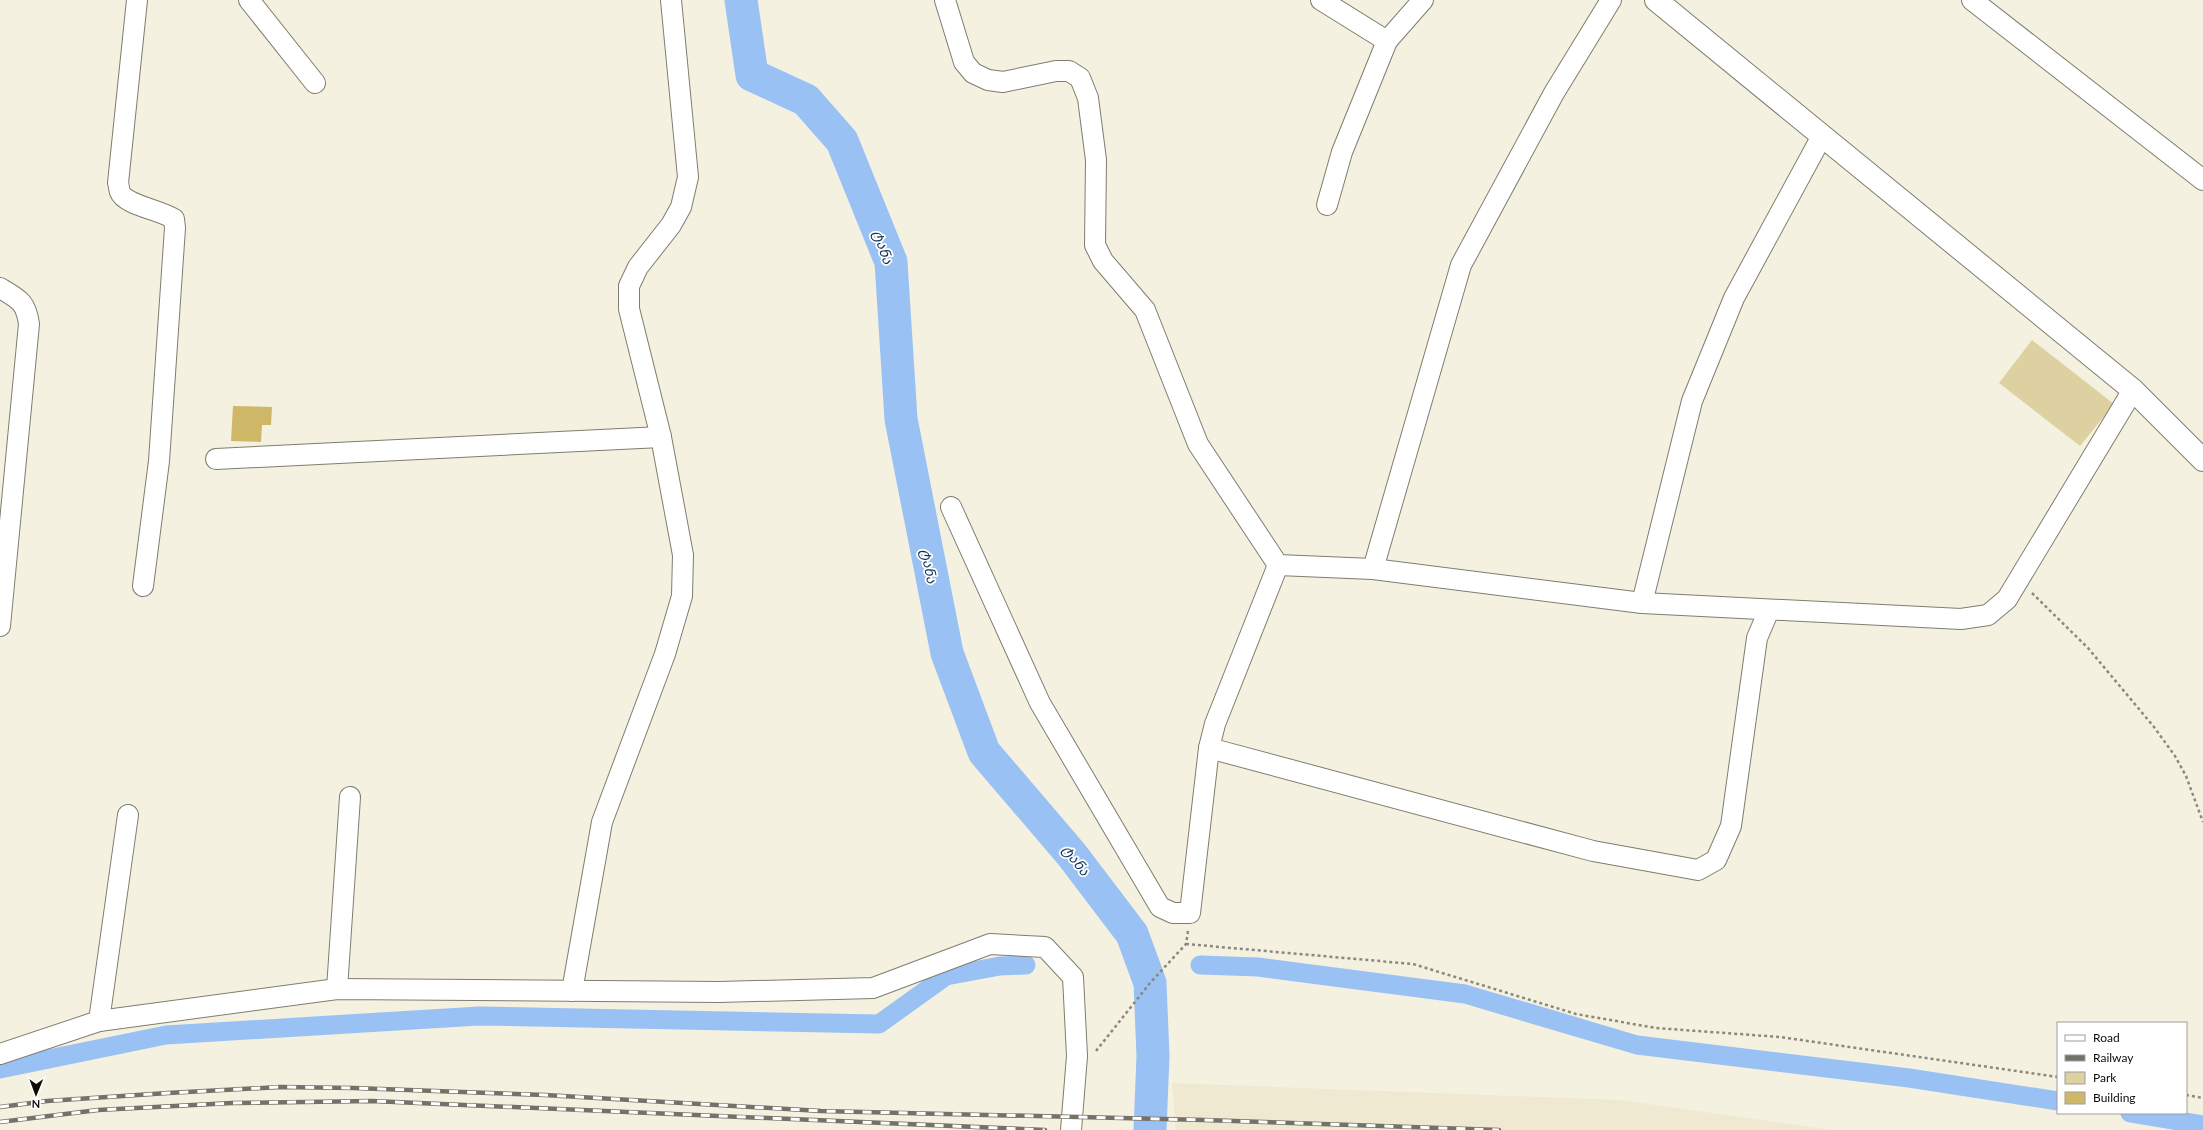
<svg xmlns="http://www.w3.org/2000/svg" width="2203" height="1130" font-family="Lato,'Noto Sans Georgian',sans-serif">
<style>
.built{fill:#efe9d1}
.green{fill:#ddd1a2}
.lines{fill:none;stroke-linecap:round;stroke-linejoin:round}
.canal{stroke:#9ac1f4;stroke-width:19}
.river{stroke:#9ac1f4;stroke-width:33}
.building{fill:#ceb867}
.minor-casing{stroke:#807d6e;stroke-width:22}
.secondary-casing{stroke:#807d6e;stroke-width:24}
.path{stroke:#8b887d;stroke-width:2.5;stroke-dasharray:3 3;stroke-linecap:butt}
.minor{stroke:#fff;stroke-width:20}
.secondary{stroke:#fff;stroke-width:22}
.rail-casing{stroke:#747167;stroke-width:4.5}
.rail{stroke:#fff;stroke-width:3;stroke-dasharray:9;stroke-linecap:butt}
.labels{text-anchor:middle;stroke-width:3.5;stroke-linejoin:round;paint-order:stroke}
.water-label{font-size:14px;font-style:italic;fill:#0d2f56;stroke:#fff}
</style>
<rect width="100%" height="100%" fill="#f5f1e1"/>
<polygon class="built" points="1172,1083 1620,1100 1834,1130 1176,1130"/>
<polygon class="green" points="2032,340 2114,404 2080,446 1999,383"/>
<g class="lines">
<g class="canal">
<polyline points="1200,965 1258,967 1465,994 1637,1045 1909,1078 2058,1101"/>
<polyline points="0,1069 166,1035 479,1016 879,1024 946,976 1000,966 1026,965"/>
<polyline points="2130,1113 2203,1125"/>
</g>
<polyline class="river" points="741,0 752,75 806,100 842,141 891,262 901,419 947,653 984,752 1072,855 1132,934 1150,983 1153,1056 1150,1130"/>
</g>
<polygon class="building" points="233,406 272,407 271,425 262,425 261,442 231,441"/>
<g class="lines">
<defs>
<g id="minor">
<path d="M137,0l-19,183c1,2 1,7 2,9 5,13 41,18 54,27l1,9 -16,233 -16,125"/>
<polyline points="249,0 315,83"/>
<polyline points="945,0 964,62 973,73 988,80 1003,82 1056,71 1069,71 1080,78 1088,98 1096,160 1095,245 1103,261 1145,310 1198,444 1278,565 1373,569 1642,603 1961,619 1988,615 2007,599 2133,390"/>
<polyline points="1321,0 1387,41 1423,0"/>
<polyline points="1972,0 2203,180"/>
<polyline points="1327,205 1342,152 1387,41"/>
<path d="M0,288c19,11 26,14 29,36l-29,302"/>
<polyline points="216,459 661,437"/>
<polyline points="951,507 1040,703 1160,907 1173,913 1190,913 1209,748 1215,724 1278,565"/>
<polyline points="1373,569 1461,265 1554,93 1611,0"/>
<polyline points="1642,603 1692,401 1734,298 1822,136"/>
<polyline points="1209,748 1593,851 1698,870 1716,860 1731,826 1757,638 1769,610"/>
<polyline points="337,989 350,797"/>
<polyline points="572,991 602,822 665,654 682,596 683,555 661,437 629,309 629,286 638,267 671,225 681,207 688,177 671,0"/>
<polyline points="99,1021 128,815"/>
<polyline points="0,1054 99,1021 337,989 719,992 873,988 990,944 1045,947 1073,977 1077,1056 1071,1130"/>
</g>
<polyline id="secondary" points="1656,0 2133,390 2203,460"/>
</defs>
<use href="#minor" class="minor-casing"/>
<use href="#secondary" class="secondary-casing"/>
<g class="path">
<polyline points="2032,593 2088,648 2154,727 2175,756 2186,776 2203,822"/>
<polyline points="1186,944 1413,964 1576,1014 1656,1028 1780,1037 2058,1077"/>
<polyline points="1096,1051 1150,983 1186,944 1188,931"/>
<polyline points="2186,1095 2203,1098"/>
</g>
<use href="#minor" class="minor"/>
<use href="#secondary" class="secondary"/>
<defs>
<g id="rail">
<polyline points="0,1107 47,1101 168,1093 280,1087 354,1088 545,1095 821,1111 1204,1120 1499,1130"/>
<polyline points="0,1122 98,1110 232,1103 372,1101 1045,1130"/>
</g>
</defs>
<use href="#rail" class="rail-casing"/>
<use href="#rail" class="rail"/>
</g>
<g class="labels">
<g class="water-label">
<text transform="translate(883 247) rotate(71)" y="5">ტანა</text>
<text transform="translate(929 566) rotate(79)" y="5">ტანა</text>
<text transform="translate(1076 860) rotate(52)" y="5">ტანა</text>
</g>
</g>
<rect x="2057" y="1022" width="130" height="92" fill="#ffffff" stroke="#9f9e9c"/>
<rect x="2065" y="1035" width="20" height="6" fill="#ffffff" stroke="#9f9e9c"/>
<text x="2093" y="1042" font-size="12" fill="#0e0c07">Road</text>
<rect x="2065" y="1055" width="20" height="6" fill="#747167" stroke="#9f9e9c"/>
<text x="2093" y="1062" font-size="12" fill="#0e0c07">Railway</text>
<rect x="2065" y="1072" width="20" height="12" fill="#ddd1a2" stroke="#9f9e9c"/>
<text x="2093" y="1082" font-size="12" fill="#0e0c07">Park</text>
<rect x="2065" y="1092" width="20" height="12" fill="#ceb867" stroke="#9f9e9c"/>
<text x="2093" y="1102" font-size="12" fill="#0e0c07">Building</text>
<g transform="translate(36 1094) rotate(181)" stroke="#ffffff" stroke-width="3" paint-order="stroke">
<path d="M0-3L7 15L0 10L-7 15Z" fill="#0e0c07"/>
<text y="-6" font-size="11" font-weight="bold" text-anchor="middle" fill="#0e0c07">N</text>
</g>
</svg>
